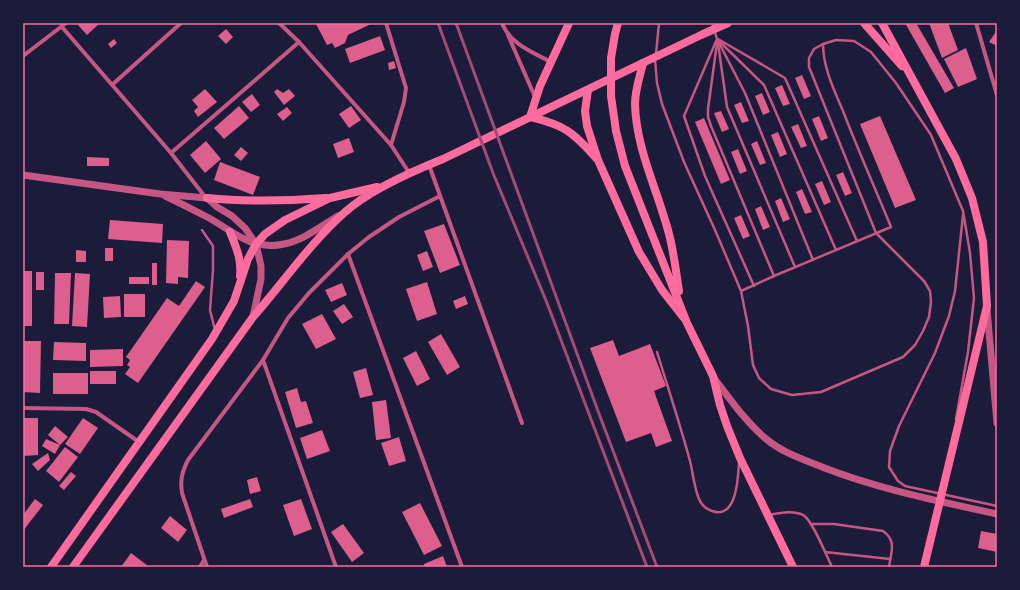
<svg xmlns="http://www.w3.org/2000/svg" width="1020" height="590" font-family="Raleway,sans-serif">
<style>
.building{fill:#dd5f8e}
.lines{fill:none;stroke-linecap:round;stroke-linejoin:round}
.service{stroke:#c65784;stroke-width:2.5}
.minor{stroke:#c65784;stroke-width:4}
.tertiary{stroke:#c65784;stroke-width:7}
.secondary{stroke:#ff6b9d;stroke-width:8}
.rail{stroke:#a44b75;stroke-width:3}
.neatline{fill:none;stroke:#ff6b9d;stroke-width:1.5}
</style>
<rect width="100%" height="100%" fill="#1b1b3a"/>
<g class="building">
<polygon points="80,23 100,23 87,35 78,25"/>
<polygon points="319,23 373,23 348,35 345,43 335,48 332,43 327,45 316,24"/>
<polygon points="905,23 916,23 954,88 945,93"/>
<polygon points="929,23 948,23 958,50 942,58"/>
<polygon points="226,29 233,37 226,44 218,36"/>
<polygon points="997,30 997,46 989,42"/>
<polygon points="380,36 385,50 350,63 345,49"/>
<polygon points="114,39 117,43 111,48 108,44"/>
<polygon points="966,48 977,79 958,87 944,59"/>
<polygon points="394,61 396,68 389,70 388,63"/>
<polygon points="802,75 811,96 804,99 795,78"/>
<polygon points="782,85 790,104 783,106 775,88"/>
<polygon points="205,89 217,102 198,117 194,111 198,107 192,100"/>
<polygon points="277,89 283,93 289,89 295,96 284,105 274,92"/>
<polygon points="762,93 770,112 763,115 755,96"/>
<polygon points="252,94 260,105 251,112 242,102"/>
<polygon points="741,102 749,121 742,123 734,105"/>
<polygon points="239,106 249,118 224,139 214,128"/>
<polygon points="351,106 361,120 349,128 339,114"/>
<polygon points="287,107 292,113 283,121 277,114"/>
<polygon points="721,111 729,129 722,132 714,113"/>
<polygon points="819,116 828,138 821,141 812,119"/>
<polygon points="880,116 916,200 895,208 860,124"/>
<polygon points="704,118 730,180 721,184 695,122"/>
<polygon points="798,124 807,146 801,148 791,127"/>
<polygon points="778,132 787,154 780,157 771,135"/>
<polygon points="349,138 354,152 338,158 333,144"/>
<polygon points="206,141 221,159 205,173 190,155"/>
<polygon points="757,141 766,163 760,165 751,144"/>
<polygon points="241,147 248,153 241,161 234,155"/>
<polygon points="738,149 747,171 740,174 731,152"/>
<polygon points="87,157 109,158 109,166 87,166"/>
<polygon points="220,162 260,177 253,195 214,180"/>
<polygon points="843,172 852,193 845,196 836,175"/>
<polygon points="822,181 831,202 824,205 815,184"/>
<polygon points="802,189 812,212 805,214 796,192"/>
<polygon points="781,198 790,219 783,222 775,201"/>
<polygon points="761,206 770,227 763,230 755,209"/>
<polygon points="741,215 750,236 743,239 734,218"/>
<polygon points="110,220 163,224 162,243 108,239"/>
<polygon points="444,224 460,265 440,273 424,231"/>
<polygon points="167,240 189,241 188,278 178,277 178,284 166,283"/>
<rect x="105" y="248" width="8" height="13"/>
<polygon points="76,250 86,251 86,262 76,262"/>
<polygon points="427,251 433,267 423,271 417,255"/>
<rect x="152" y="263" width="5" height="22"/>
<rect x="23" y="271" width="9" height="55"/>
<rect x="36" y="272" width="8" height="18"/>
<polygon points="55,273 71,273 69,324 54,324"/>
<polygon points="75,273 90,274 87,327 72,326"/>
<rect x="129" y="277" width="20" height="7"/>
<polygon points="196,281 205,287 138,383 125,374 130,367 127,365 130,360 126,357 167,298 179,306"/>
<polygon points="427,282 437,314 417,321 406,289"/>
<polygon points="342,283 347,295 331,302 325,290"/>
<rect x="124" y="294" width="21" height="23"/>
<polygon points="120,296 121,317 104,318 103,297"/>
<polygon points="465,296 468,304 456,309 453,301"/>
<polygon points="344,304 353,317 342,324 333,311"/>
<polygon points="322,314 336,339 316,349 302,324"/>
<polygon points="441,334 460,367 447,375 428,342"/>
<polygon points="613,340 619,356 650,344 666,386 654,391 672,441 656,447 651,433 626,442 590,348"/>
<polygon points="23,341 41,341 40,393 23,392"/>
<polygon points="54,342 86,343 86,361 53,360"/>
<polygon points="123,349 123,366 90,367 90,350"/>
<polygon points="416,351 430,379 417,386 403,358"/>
<polygon points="366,368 373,395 360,398 353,372"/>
<rect x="90" y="371" width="26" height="13"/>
<rect x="53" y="373" width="35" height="21"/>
<polygon points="297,388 301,402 306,401 313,423 296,428 285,392"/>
<polygon points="386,400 391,438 376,440 372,402"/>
<polygon points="23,418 38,418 38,455 23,456"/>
<polygon points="83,418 98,428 80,454 65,444"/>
<polygon points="55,426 68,437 60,445 55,454 42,446 46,439 60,445 48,435"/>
<polygon points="322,430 330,451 307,459 300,438"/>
<polygon points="399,437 406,461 389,466 381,443"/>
<polygon points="65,447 78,457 59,482 46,471"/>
<polygon points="48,453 50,460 38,471 32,464"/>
<polygon points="71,472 76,476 64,490 59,486"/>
<polygon points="257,477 261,491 250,494 247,480"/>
<polygon points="35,499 43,505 23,531 23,515"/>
<polygon points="250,499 253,507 224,518 221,509"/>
<polygon points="301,499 312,529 294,536 283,505"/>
<polygon points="420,503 442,546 424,555 402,512"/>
<polygon points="170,516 187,530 178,542 161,528"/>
<polygon points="343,524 364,553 352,562 331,532"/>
<polygon points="981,531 997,534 997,552 978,548"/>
<polygon points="131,553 148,566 148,567 121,567"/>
<polygon points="443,556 447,567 425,567 424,564"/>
</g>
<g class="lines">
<g class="service">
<polyline points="712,23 717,39 745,93 813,260"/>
<polyline points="717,39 684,116 705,176 754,286"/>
<polyline points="718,39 785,78 857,241"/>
<polyline points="720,42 764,85 836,250"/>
<polyline points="717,43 708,109 708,117 711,126 774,276"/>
<polyline points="718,43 727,107 795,267"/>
<polyline points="656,54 659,23"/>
<polyline points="655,59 657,83 662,104 670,125 684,162 715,230 741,291 748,326 753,365 759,378 771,389 792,395 821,392 903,357 915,345 923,331 929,317 931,302 930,291 924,281 876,233 809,67 809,58 814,49 823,44 836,40 854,41 871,52 896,83 931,135 963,211 970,253 974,298 968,352 956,419"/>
<polyline points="963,215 955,291 949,316 935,353 899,426 890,451 889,467 898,481 905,486 997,506"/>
<polyline points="202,230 213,246 213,270 210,310 215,330"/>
<path d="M741,291l33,-15 117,-49c-16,-39 -33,-77 -48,-116 -9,-21 -20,-44 -20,-67"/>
<path d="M657,352c11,36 23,72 33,109 3,12 4,26 9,38 3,7 7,10 13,12 25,9 26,-34 27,-48"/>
<path d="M769,515c11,-2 24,-5 34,0 9,4 24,42 29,52"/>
<path d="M812,524h22l49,7c14,10 8,21 6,36"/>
<polyline points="825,552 890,559"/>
</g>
<g class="minor">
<polyline points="279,23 299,42 391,145 410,174"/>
<polyline points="386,23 406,88 404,102 391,145"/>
<path d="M502,23c8,21 30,29 49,39"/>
<polyline points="976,23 997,95"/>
<polyline points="62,27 171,153 206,198"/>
<polyline points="508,35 535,97"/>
<polyline points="23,56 66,23"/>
<polyline points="113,84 181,23"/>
<polyline points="171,153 299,42"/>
<polyline points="429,165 522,423"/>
<polyline points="348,254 462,567"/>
<polyline points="263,360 336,567"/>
<polyline points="23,408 86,409 96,412 139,442"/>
<polyline points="200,567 204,560"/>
<path d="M207,567l-25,-74c-2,-13 0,-21 6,-33l75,-100 25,-42 21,-25 39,-39 21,-17 30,-20 41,-21"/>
</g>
<g class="tertiary">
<polyline points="23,175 160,194 207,198 217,207 232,216 245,228 256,244 261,266 261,279 253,317"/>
<path d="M165,196c15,7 29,14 44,22 25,14 43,33 75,26 20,-4 37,-18 54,-28"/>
<polyline points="987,309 997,423"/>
<path d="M714,378c16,21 31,43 51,60 16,14 37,21 57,29 56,22 116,34 175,47"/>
</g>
<g class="secondary">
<polyline points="618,23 615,34 611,58 611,96 616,131 625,166 687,323 713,376 720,405 727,426 740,458 793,567"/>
<polyline points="864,23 902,66"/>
<polyline points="882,23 956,159 972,198 983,242 987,306 924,567"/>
<path d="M643,63c-3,13 -8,27 -8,41 1,45 23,87 34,130 5,19 7,38 10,57"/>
<polyline points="588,90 585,111 587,126 598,160 639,252 662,290 684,318"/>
<polyline points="530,117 540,86 569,23"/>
<path d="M530,117c12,3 25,6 36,13 12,7 21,18 30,28"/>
<path d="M207,198c40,4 78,3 119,0"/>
<path d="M230,232c6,15 12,28 10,44"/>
<polyline points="51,567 212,339 234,301 248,259 256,244 265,234 285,220 330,198 377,187"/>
<path d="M73,567l180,-250c30,-34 57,-74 91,-104 24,-22 69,-42 99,-54l258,-124 27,-12"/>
</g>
<g class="rail">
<polyline points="438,23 493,173 547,303 647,567"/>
<polyline points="456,23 598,411 657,567"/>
</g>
</g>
<rect width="1020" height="590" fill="none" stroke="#1b1b3a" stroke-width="48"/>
<rect x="24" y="24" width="972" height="542" class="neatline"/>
</svg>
